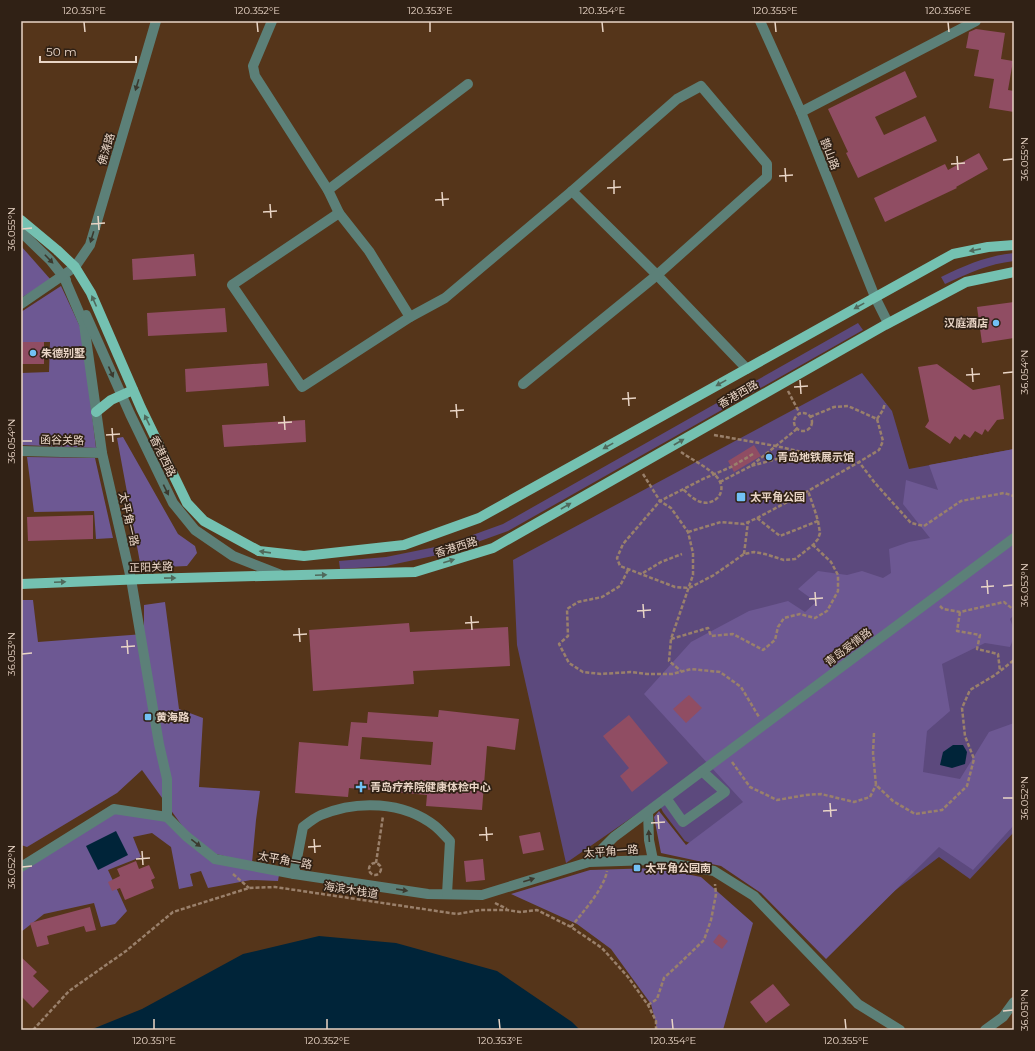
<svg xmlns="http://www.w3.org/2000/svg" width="1035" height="1051" font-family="Montserrat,'Noto Sans SC',sans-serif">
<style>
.green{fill:#5c497d}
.forest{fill:#6d5893}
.water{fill:#002439}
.building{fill:#904d63;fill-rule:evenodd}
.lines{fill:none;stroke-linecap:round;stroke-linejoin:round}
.path{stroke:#9a806b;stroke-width:2.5;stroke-dasharray:4 2;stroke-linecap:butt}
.minor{stroke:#5c8078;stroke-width:10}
.major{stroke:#74c1b1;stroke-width:10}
.oneway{fill:#3b392e}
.oneway2{fill:#4f695b}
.ticks{fill:none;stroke:#e9d5c6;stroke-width:1.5}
.poi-dot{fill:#72c1f5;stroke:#302115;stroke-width:1.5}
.labels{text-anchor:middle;stroke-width:3.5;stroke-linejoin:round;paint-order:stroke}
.street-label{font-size:11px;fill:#e9d5c6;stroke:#302115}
.poi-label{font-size:11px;font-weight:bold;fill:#e9d5c6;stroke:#302115;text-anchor:start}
.neatline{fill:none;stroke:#e9d5c6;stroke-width:1.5}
.ticks-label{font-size:10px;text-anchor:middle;fill:#e9d5c6}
</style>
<rect width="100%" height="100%" fill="#55351a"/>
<g class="green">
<path d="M1014,253v8c-26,3 -45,12 -69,23l-4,-7c25,-12 45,-21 73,-24z"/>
<polygon points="858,323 863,330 508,531 447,553 386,566 340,569 339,561 386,557 445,545 503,524"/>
<polygon points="862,373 892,411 909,469 1014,449 1014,832 970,879 939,857 822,946 733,861 685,841 663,812 657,800 566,863 517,645 513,560"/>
</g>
<g class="forest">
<polygon points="21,246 51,280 21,298"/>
<polygon points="61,286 82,331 96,448 21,445 21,373 49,372 50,342 21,342 21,312"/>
<polygon points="123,437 178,534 195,546 197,553 187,566 141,568 117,438"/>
<path d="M1014,449v166l-4,4c5,13 5,16 0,28l-25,-4 -43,21 8,47 -23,20 -4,41 37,7 29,-47 25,-9v102l-41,45 -34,-23 -113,112 -65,-66 -40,-27 -60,-13 -7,-36 5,-6 27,34 57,-43 -99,-108 47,-52 58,-31 39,-10 17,11 11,-10 -18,-13 20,-18 29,4 15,-4 21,7 8,-5 -2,-24 20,-7 21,-4 -27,-34 3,-24 32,10 -9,-25z"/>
<polygon points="27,457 95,458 113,538 96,539 94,511 34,512"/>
<polygon points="21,600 33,600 38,642 144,634 144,605 165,602 179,709 203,718 199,787 260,791 256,820 252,863 216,854 188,834 142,770 117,793 27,847 21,845 21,656 23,656 21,639"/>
<polygon points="114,812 166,819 211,860 279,875 278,881 251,880 208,888 201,871 190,874 193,886 179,889 171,847 152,833 133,837 141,857 108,870 127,911 115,924 101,927 94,903 44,914 21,932 21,870"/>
<polygon points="656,868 701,877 753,923 723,1030 656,1030 656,1024 651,1004 611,949 577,924 511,894 590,870"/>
</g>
<g class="water">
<polygon points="953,745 963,745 967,752 965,764 952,768 940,765 943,752"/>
<polygon points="116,831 128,855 98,870 86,846"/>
<polygon points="319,936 396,943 497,971 572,1022 580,1030 90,1030 142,1009 243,954"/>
</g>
<g class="building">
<polygon points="976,29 1005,33 1001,59 1013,61 1008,90 1014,91 1014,112 989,108 994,79 974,76 979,50 966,48 969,32"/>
<polygon points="905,71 917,97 875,117 884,135 925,116 937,141 858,178 846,153 848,152 828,109"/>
<polygon points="979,153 988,169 956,187 957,188 885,222 874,198 945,164 948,170"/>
<polygon points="194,254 196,276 133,280 132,259"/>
<polygon points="1014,302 1014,338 982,343 977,307"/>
<polygon points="225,308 227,332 148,336 147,313"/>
<rect x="21" y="342" width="23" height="22"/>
<polygon points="267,363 269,386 186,392 185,369"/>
<polygon points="937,364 973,390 1000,385 1004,419 997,420 988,432 985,429 982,435 975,431 970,438 964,434 960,440 955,436 950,444 925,427 929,421 918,367"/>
<polygon points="305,420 306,442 224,447 222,425"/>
<polygon points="754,445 761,456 734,472 728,461"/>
<polygon points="93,515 93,539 28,541 27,517"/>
<polygon points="409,623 410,632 508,627 510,666 413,671 414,684 313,691 309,630"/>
<polygon points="689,695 702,708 686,723 673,709"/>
<path d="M439,710l80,9 -4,31 -28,-4 -5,64 -56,-4 1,-11 -78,-7 -1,9 -53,-4 4,-51 49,4 3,-24 16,1 1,-11 70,5zM362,737l71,5 -2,23 -71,-6z"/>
<polygon points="629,715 668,763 632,792 620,776 629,768 603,736"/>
<polygon points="540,832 544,850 523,854 519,836"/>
<polygon points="483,859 485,880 466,882 464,861"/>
<polygon points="136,861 139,869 149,865 155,878 151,880 154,888 125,900 120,888 112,891 108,882 120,876 117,869"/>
<polygon points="90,907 96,930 86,932 84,926 47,936 49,944 37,947 30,923"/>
<polygon points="719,934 728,941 722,949 713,942"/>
<polygon points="21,957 37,972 33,976 49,991 33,1008 21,996"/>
<polygon points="773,984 790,1005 766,1023 750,1002"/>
</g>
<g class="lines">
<g class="path">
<polyline points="788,391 800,414"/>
<circle cx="803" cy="422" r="9"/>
<polyline points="810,417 834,407 848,406 877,419 883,441 879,450 859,462"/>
<polyline points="877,419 883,410 885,403"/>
<polyline points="714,435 776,446 802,452 751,466"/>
<path d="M681,452c11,8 31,17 38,28 8,13 -5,26 -18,22 -7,-2 -13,-8 -18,-13"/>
<polyline points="753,454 731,467 703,479 660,501 623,544 617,558 620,566 675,587 689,588 714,575 744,554 754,552 765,554 784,560 795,559 813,545 818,539 820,533 818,521 815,511 808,491"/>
<polyline points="643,474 660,501 671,508 688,532 693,553 693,575 671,639 669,661 681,671"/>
<polyline points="720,482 751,466 798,428"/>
<polyline points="757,518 808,491 859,462 875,483 911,523 924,526 961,501 1004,493 1014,496"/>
<polyline points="688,532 721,522 744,524 757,518 780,536 818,521"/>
<polyline points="744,554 748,522"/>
<polyline points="628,570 620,586 602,597 578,602 567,609 568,636 559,644 569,663 583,672 601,674 631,672 647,674 672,674 691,669 720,672 741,687 759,717"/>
<polyline points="643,573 661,562 682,554"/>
<polyline points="940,606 943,609 960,612 1004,602 1014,610"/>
<polyline points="960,612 957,631 980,635 977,649 998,654 1000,671"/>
<polyline points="671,639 708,628 711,636 733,634 763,650 775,640 778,627 784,618 800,614 815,618 827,611 838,591 838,575 831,562 813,545"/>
<polyline points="874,733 873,753 876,785 893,801 915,814 942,810 967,786 974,759 965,736 962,708 970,690 995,675 1014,660"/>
<polyline points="732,762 750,787 777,800 806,795 821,794 854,802 870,797 876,785"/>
<polyline points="376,863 383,816"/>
<circle cx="375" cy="869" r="6"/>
<polyline points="233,874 249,888"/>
<polyline points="495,903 507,909"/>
<path d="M571,927c11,-14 33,-38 36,-56"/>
<polyline points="648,1005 657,999 664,978 678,965 704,940 711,920 716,894 715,884"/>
<polyline points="33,1030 69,991 126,951 173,912 249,888 275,887 457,914 480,910 507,910 520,912 537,910 571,927 602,948 628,977 648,1005 656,1021 656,1030"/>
</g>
<g class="minor">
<polyline points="272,21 253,66 255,76 328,190 339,213 369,251 410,317"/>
<polyline points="760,21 801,112 875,297 888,323"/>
<polyline points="801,112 976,21"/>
<polyline points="328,190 468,84"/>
<polyline points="572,191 657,275 747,369"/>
<polyline points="339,213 232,285 302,387 410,317 445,298 572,191 677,99 701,86 767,164 767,177 657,275 523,384"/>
<polyline points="21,232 50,260 66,280"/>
<polyline points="63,275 84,324 102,453 131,579 159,744 167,779 167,817 186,836 215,859 294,874 428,894 482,895 589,862 653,860 714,871 754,896 858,1004 900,1030"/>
<polyline points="21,304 75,267 90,245 156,21"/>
<polyline points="86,315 130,414 173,503 195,530 233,556 281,575"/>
<polyline points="21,451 102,453"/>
<polyline points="666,798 683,822 725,792 702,771"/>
<polyline points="648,812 649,840 653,860"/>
<polyline points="589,862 614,837 1014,538"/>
<polyline points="21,867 114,809 167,817"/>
<path d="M294,874l9,-47c5,-4 11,-9 18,-12 36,-15 82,-14 114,11 5,4 10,10 15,15l-3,53"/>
<polyline points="985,1030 1003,1017 1014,1002"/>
</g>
<g class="major">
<polyline points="21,220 57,250 75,267 91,293 141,408 187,503 204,521 259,551 304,556 404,545 479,518 953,254 988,247 1014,245"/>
<polyline points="96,412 111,400 133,390"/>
<polyline points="21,584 144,579 415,572 493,548 885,325 966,282 1014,272"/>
</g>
</g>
<defs><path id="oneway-solid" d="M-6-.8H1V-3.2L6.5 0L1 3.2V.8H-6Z"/></defs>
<g class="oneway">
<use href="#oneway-solid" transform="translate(137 85) rotate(107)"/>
<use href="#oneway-solid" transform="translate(92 237) rotate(107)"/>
<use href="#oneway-solid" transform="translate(49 259) rotate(46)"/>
<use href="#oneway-solid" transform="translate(111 372) rotate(66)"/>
<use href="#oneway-solid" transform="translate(166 490) rotate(64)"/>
<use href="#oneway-solid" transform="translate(649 836) rotate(-94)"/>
<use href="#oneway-solid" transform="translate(196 843) rotate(38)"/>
<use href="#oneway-solid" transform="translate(529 880) rotate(-17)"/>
<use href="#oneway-solid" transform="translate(402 890) rotate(9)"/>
</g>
<g class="oneway2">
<use href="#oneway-solid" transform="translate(975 250) rotate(169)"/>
<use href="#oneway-solid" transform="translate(94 301) rotate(-114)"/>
<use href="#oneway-solid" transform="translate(859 306) rotate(151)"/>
<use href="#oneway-solid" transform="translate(721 383) rotate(151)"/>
<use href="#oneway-solid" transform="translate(147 420) rotate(-116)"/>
<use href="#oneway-solid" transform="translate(679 442) rotate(-30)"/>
<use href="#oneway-solid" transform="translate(608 446) rotate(151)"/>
<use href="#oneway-solid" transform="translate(566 506) rotate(-30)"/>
<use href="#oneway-solid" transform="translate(265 552) rotate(-172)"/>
<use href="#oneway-solid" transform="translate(449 561) rotate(-17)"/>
<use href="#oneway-solid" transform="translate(321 575) rotate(-2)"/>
<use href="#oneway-solid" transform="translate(170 578) rotate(-1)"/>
<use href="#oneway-solid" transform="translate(60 582) rotate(-3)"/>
</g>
<path class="ticks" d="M84,22l1,10M257,22l1,10M430,22v10M602,22l1,10M775,22l1,10M948,22l1,10M957,156l1,14M1003,160l10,-1M951,164l14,-1M785,168l1,14M779,176l14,-1M614,180v14M607,188l14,-1M442,192l1,14M435,200l14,-1M270,204l1,14M263,212l14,-1M98,216l1,14M91,224l14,-1M22,229l10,-1M972,368l1,14M1003,373l10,-1M966,375l14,-1M800,380l1,14M794,387l14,-1M628,392l1,14M622,399l14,-1M456,404l1,14M450,411l14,-1M284,416l1,14M278,423l14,-1M112,428l1,14M106,435l14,-1M22,441h10M987,580l1,14M1003,586l10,-1M981,587l13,-1M815,592l1,14M809,599l14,-1M643,604l1,14M637,611l14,-1M471,616l1,14M465,623l14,-1M299,628l1,14M293,635l14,-1M127,640l1,14M121,647l14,-1M22,654l10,-1M1003,798h10M830,803l1,14M823,811l14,-1M658,815l1,14M651,823l14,-1M486,827l1,14M479,835l14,-1M314,839l1,14M308,847l13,-1M142,851l1,14M136,859l14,-1M22,867l10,-1M1003,1011l10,-1M154,1019v10M327,1019v10M499,1019l1,10M672,1019l1,10M845,1019l1,10"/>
<g class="poi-dot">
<circle cx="996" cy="323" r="4"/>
<circle cx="33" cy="353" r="4"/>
<circle cx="769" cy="457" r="4"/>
<rect x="736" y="492" width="10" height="10" rx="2"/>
<rect x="144" y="713" width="8" height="8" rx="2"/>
<path d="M359 781h4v4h4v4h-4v4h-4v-4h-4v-4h4z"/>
<rect x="633" y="864" width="8" height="8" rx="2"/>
</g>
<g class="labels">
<g class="street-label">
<text transform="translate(106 149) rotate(-73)" y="4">佛涛路</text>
<text transform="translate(830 154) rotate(69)" y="4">鹊山路</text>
<text transform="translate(738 394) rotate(-30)" y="4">香港西路</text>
<text transform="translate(62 440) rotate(1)" y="4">函谷关路</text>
<text transform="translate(163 456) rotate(64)" y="4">香港西路</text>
<text transform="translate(129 519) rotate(77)" y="4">太平角一路</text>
<text transform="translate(456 547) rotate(-17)" y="4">香港西路</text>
<text transform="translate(151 567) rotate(-2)" y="4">正阳关路</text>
<text transform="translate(848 647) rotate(-37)" y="4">青岛爱情路</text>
<text transform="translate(611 851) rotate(-4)" y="4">太平角一路</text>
<text transform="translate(285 860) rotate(10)" y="4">太平角一路</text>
<text transform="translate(351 890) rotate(9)" y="4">海滨木栈道</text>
</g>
<g class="poi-label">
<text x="988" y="327" text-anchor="end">汉庭酒店</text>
<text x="41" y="357">朱德别墅</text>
<text x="777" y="461">青岛地铁展示馆</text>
<text x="750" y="501">太平角公园</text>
<text x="156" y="721">黄海路</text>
<text x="370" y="791">青岛疗养院健康体检中心</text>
<text x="645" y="872">太平角公园南</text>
</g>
</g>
<rect width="1035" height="1051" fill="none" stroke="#302115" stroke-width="44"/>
<path d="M40 56v6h96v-6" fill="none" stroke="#e9d5c6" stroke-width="2"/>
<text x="46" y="56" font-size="12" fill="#e9d5c6" stroke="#302115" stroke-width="3" paint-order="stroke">50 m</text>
<rect x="22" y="22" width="991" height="1007" class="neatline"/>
<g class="ticks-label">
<text x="84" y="14">120.351°E</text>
<text x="257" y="14">120.352°E</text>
<text x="430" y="14">120.353°E</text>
<text x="602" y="14">120.354°E</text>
<text x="775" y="14">120.355°E</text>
<text x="948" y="14">120.356°E</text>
<text transform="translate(1024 159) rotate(-90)" y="4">36.055°N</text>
<text transform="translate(11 229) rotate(-90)" y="4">36.055°N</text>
<text transform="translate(1024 372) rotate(-90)" y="4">36.054°N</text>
<text transform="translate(11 441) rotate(-90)" y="4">36.054°N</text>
<text transform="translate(1024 585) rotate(-90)" y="4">36.053°N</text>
<text transform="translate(11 654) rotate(-90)" y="4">36.053°N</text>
<text transform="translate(1024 798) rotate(-90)" y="4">36.052°N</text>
<text transform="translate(11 867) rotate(-90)" y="4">36.052°N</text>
<text transform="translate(1024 1010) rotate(-90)" y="4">36.051°N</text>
<text x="154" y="1044">120.351°E</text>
<text x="327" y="1044">120.352°E</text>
<text x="500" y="1044">120.353°E</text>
<text x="673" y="1044">120.354°E</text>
<text x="846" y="1044">120.355°E</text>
</g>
</svg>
